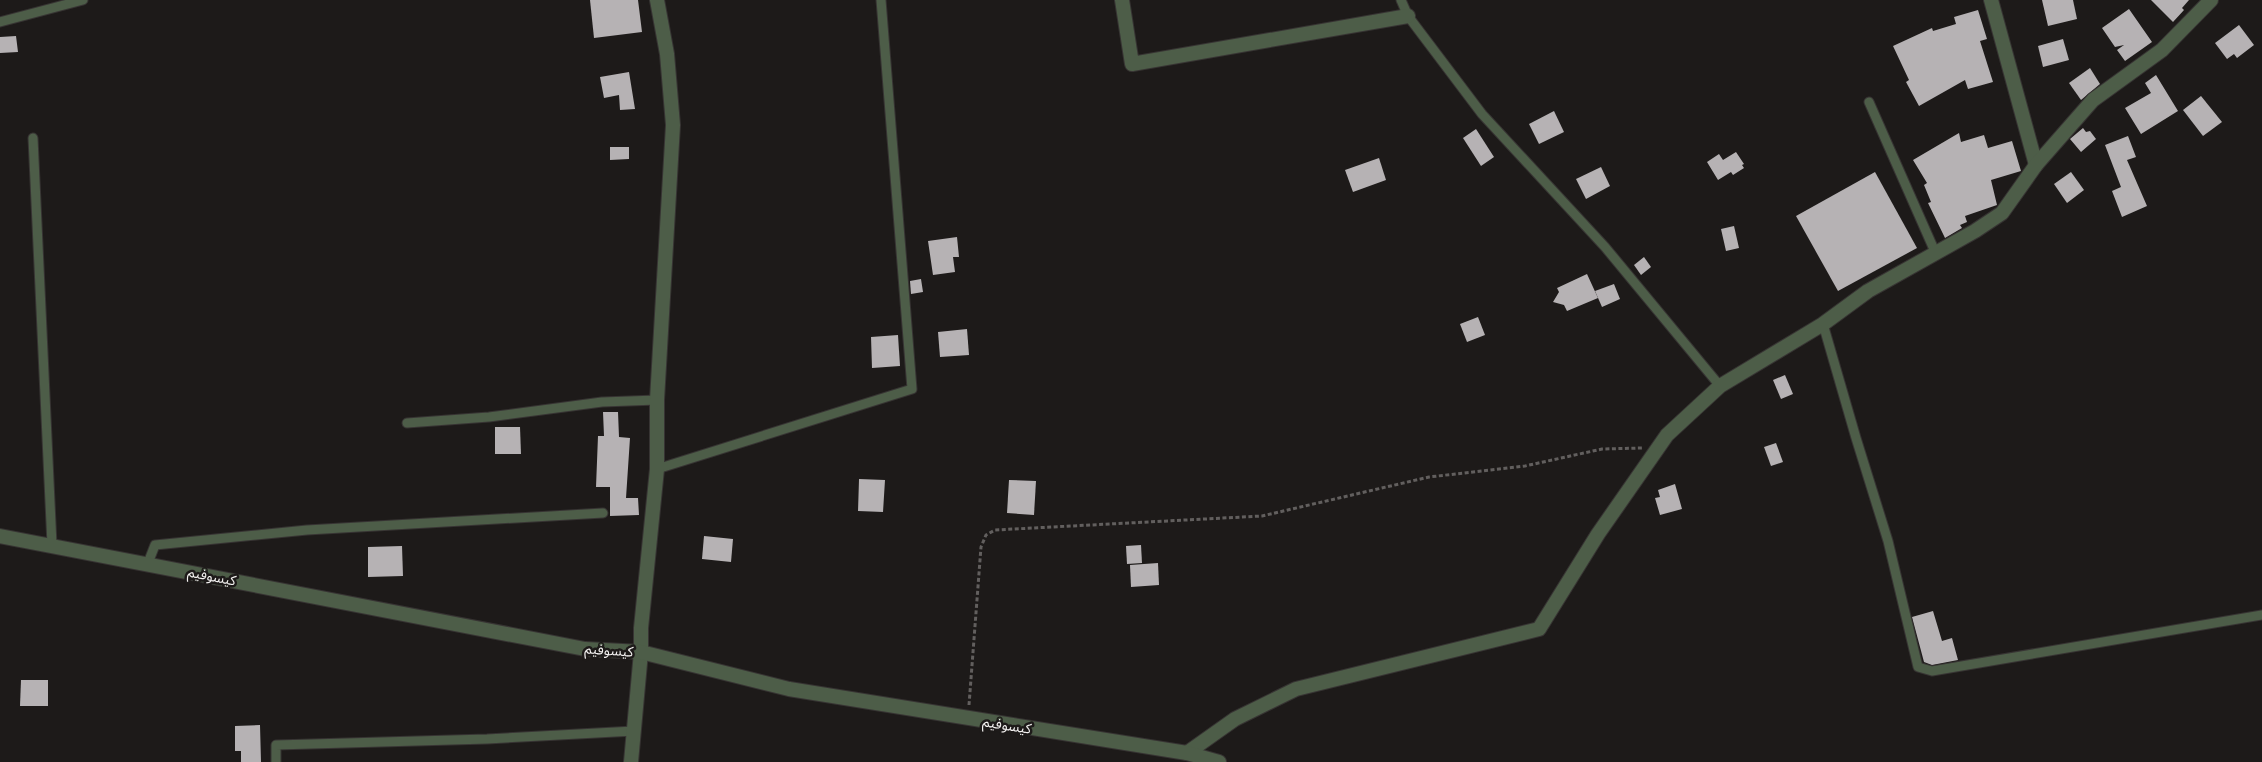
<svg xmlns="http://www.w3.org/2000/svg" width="2262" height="762" font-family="Helvetica,'Noto Sans Arabic',sans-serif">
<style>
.building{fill:#b6b2b4}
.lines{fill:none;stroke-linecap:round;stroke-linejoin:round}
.service-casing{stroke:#373433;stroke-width:11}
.minor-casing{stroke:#373433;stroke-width:16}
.tertiary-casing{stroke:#373433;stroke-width:16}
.path{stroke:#625f5e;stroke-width:3;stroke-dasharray:4 2.5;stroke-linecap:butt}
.service{stroke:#4d5d48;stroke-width:9}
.minor{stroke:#4d5d48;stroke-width:14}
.tertiary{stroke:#4d5d48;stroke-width:14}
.labels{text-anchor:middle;stroke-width:5;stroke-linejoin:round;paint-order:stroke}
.street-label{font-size:14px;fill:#f4f2f1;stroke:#1d1a19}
</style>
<rect width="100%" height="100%" fill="#1d1a19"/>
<g class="building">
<polygon points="590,0 638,0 642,32 594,38"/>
<polygon points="2042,0 2073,0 2077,19 2048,26"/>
<polygon points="2151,0 2189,0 2182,8 2184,10 2173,22"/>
<polygon points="2129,9 2152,42 2125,61 2117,50 2124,45 2115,47 2102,28"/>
<polygon points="1978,10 1987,39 1980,41 1993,82 1968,89 1965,80 1919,106 1906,82 1909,80 1893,46 1932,28 1933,31 1956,24 1954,17"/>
<polygon points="2239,25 2254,45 2237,58 2234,54 2227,59 2215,43"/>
<polygon points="16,36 18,52 0,53 0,37"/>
<polygon points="2063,39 2069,60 2043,67 2038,46"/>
<polygon points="2090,68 2100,84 2081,100 2069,83"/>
<polygon points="629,72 635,109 620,110 619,95 604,98 600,77"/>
<polygon points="2156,75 2178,111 2141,134 2125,108 2151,93 2145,83"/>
<polygon points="2201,96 2222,122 2203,136 2183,110"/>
<polygon points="1554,111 1564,132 1539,144 1529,124"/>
<polygon points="2083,128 2086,132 2090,131 2096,139 2081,152 2070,139"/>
<polygon points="1476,129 1494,157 1481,166 1463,138"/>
<polygon points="1959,133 1961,142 1984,135 1988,148 2012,141 2021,171 1991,180 1997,205 1965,216 1967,222 1960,225 1962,228 1945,238 1928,203 1931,202 1924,185 1927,183 1913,160"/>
<polygon points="2128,136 2136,157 2127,160 2147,206 2122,217 2112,191 2121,187 2105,145"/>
<polygon points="610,147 629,147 629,159 610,160"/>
<polygon points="1736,152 1744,164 1742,165 1744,168 1733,175 1731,172 1718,180 1707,162 1719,154 1723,160"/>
<polygon points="1379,158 1386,180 1353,192 1345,170"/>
<polygon points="1601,167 1610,186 1586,199 1576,179"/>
<polygon points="1875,172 1917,248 1838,291 1796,216"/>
<polygon points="2071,172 2084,190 2067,203 2054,184"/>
<polygon points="1734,226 1739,248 1726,251 1721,229"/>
<polygon points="957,237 959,257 953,257 955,272 933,275 928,241"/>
<polygon points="1644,257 1651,267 1641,275 1634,265"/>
<polygon points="1587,274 1598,298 1567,311 1564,305 1553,302 1559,292 1557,288"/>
<polygon points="921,279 923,292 911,294 910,281"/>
<polygon points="1614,284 1620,299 1602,307 1595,291"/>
<polygon points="1478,317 1485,335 1467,342 1460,324"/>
<polygon points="967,329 969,355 940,357 938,332"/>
<polygon points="898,335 900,366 872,368 871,337"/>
<polygon points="1785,375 1793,394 1781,399 1773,380"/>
<polygon points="603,412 618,412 619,437 630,438 626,498 638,498 639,515 610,516 610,487 596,487 598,436 604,436"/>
<polygon points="495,427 520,427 521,454 495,454"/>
<polygon points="1776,443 1783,462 1771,466 1764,447"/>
<polygon points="859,479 885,480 883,512 858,511"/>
<polygon points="1009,480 1036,481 1034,515 1007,513"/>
<polygon points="1675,484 1682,509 1660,515 1655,498 1660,497 1658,490"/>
<polygon points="704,536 733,539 731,562 702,559"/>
<polygon points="1141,545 1142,563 1127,564 1126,546"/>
<polygon points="402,546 403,576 368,577 368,547"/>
<polygon points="1158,563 1159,585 1131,587 1130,565"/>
<polygon points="1933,611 1942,641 1952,638 1958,660 1932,665 1924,662 1912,617"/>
<polygon points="21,680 48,680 48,706 20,706"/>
<polygon points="260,725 261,762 241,762 241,751 235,751 235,726"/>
</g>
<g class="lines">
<defs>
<g id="service">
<polyline points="1401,0 1408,16 1482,114 1605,247 1720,386"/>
<polyline points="0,22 83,0"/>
<polyline points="1869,102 1936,254"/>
<polyline points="33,138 52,545"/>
<polyline points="1823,324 1856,438 1888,541 1918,667 1932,671 2262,615"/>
<polyline points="407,423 489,417 602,402 657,400"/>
<polyline points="657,469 912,389 881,0"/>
<polyline points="148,563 155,545 307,530 603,513"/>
<polyline points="276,762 276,745 487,739 634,731"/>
</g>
<g id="minor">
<polyline points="1122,0 1132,64 1408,16"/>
<polyline points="1991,0 2036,165"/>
<polyline points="1187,753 1235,719 1296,689 1539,629 1598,534 1667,435 1720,386 1823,324 1868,291 1975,231 2002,213 2036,165 2093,100 2162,50 2211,0"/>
<polyline points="631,762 641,652 641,628 657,469 657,400 673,125 667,54 657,0"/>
</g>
<polyline id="tertiary" points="0,536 585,649 641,652 789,689 1187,753 1219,762"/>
</defs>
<use href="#service" class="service-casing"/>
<use href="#minor" class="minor-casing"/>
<use href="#tertiary" class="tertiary-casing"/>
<polyline class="path" points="969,705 981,547 986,535 995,530 1262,516 1429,477 1525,466 1602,449 1642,448"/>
<use href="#service" class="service"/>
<use href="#minor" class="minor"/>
<use href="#tertiary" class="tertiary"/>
</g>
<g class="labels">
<g class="street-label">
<text transform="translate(212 576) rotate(11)" y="5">كيسوفيم</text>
<text transform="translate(609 650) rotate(4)" y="5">كيسوفيم</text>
<text transform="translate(1007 725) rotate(9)" y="5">كيسوفيم</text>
</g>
</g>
</svg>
